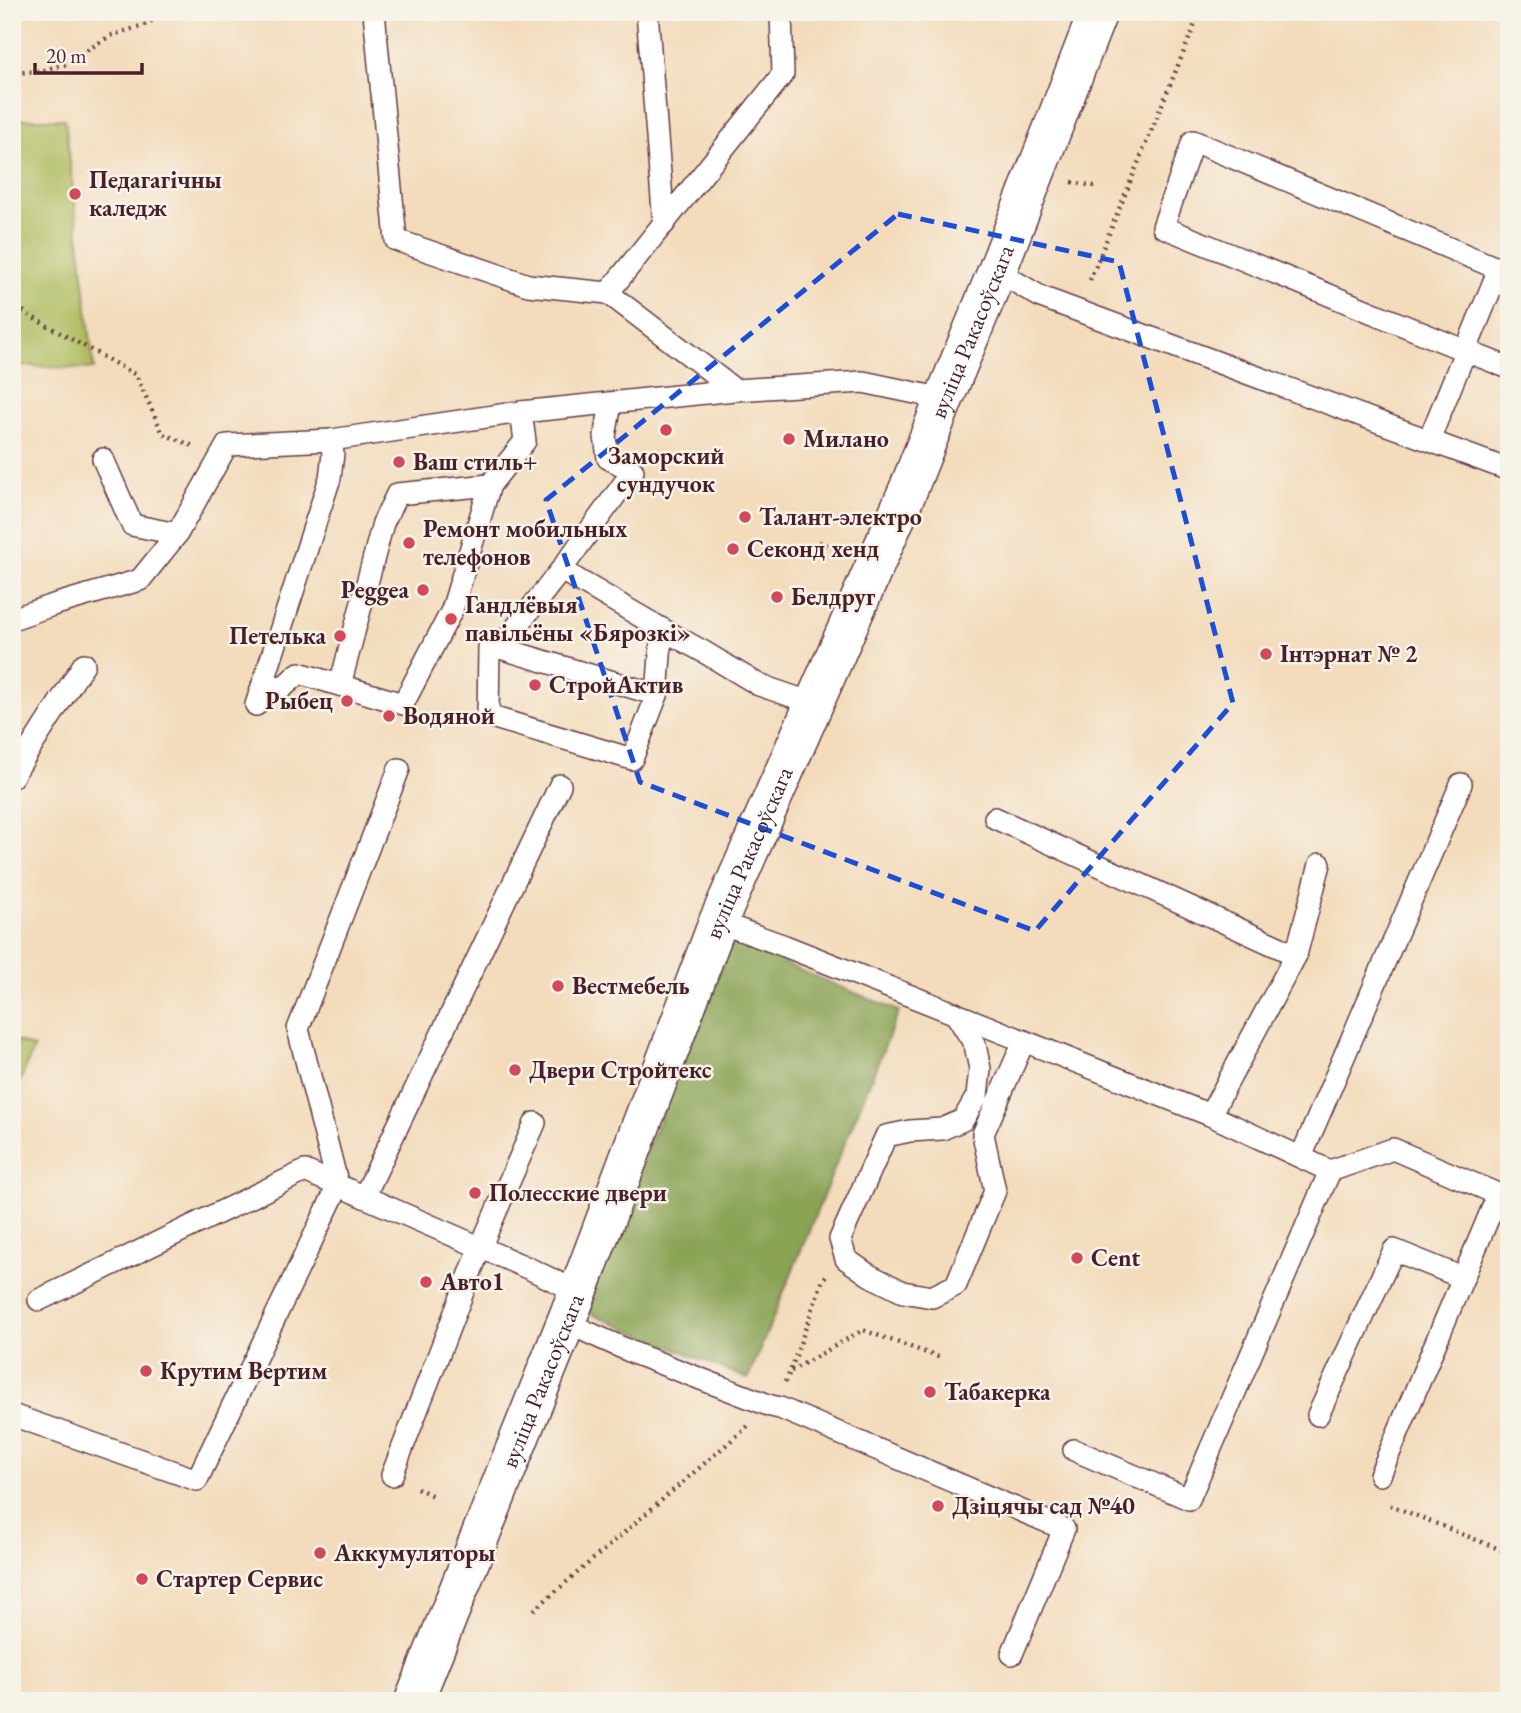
<svg xmlns="http://www.w3.org/2000/svg" width="1521" height="1713" font-family="'EB Garamond',serif">
<style>
.green{fill:#aebb5d;stroke:#7c6d44;stroke-width:2}
.forest{fill:#8aa354;stroke:#6a6140;stroke-width:2}
.lines{fill:none;stroke-linecap:round;stroke-linejoin:round}
.service-casing{stroke:#633b41;stroke-width:24}
.secondary-casing{stroke:#633b41;stroke-width:41}
.path{stroke:#633b41;stroke-width:4.5;stroke-dasharray:2 5;stroke-linecap:butt}
.service{stroke:#fff;stroke-width:21}
.secondary{stroke:#fff;stroke-width:38}
.marked{fill:none;stroke:#1d4ed8;stroke-width:5;stroke-dasharray:14 9;stroke-linejoin:round}
.poi-dot{fill:#d1495b;stroke:#f7f3e8;stroke-width:2.5}
.labels{text-anchor:middle;stroke-width:5;stroke-linejoin:round;paint-order:stroke}
.poi-label{font-size:24px;font-weight:bold;fill:#4a1f2b;stroke:#f7f3e8;text-anchor:start}
.street-label{font-size:24px;fill:#4a1f2b;stroke:#f7f3e8}
</style>
<rect width="100%" height="100%" fill="#f7f3e8"/>
<filter id="ink" filterUnits="userSpaceOnUse"><feTurbulence type="fractalNoise" baseFrequency=".0143" numOctaves="2"/><feDisplacementMap in="SourceGraphic" scale="14" xChannelSelector="R" yChannelSelector="G"/><feConvolveMatrix kernelMatrix="1 2 1 2 8 2 1 2 1" color-interpolation-filters="sRGB"/></filter>
<filter id="wash" filterUnits="userSpaceOnUse"><feTurbulence type="fractalNoise" baseFrequency=".00686" numOctaves="4" result="noise"/><feDisplacementMap in="SourceGraphic" scale="28" xChannelSelector="R" yChannelSelector="G"/><feGaussianBlur stdDeviation="1.57" result="paint"/><feColorMatrix in="noise" values="0 0 0 0 0 0 0 0 0 0 0 0 0 0 0 0 0 1.4 0 .05"/><feComposite in="paint" operator="in"/></filter>
<g filter="url(#wash)">
<rect width="100%" height="100%" fill="#f3dbbb"/>
<g class="green">
<polygon points="12,119 65,119 94,369 12,365"/>
<polygon points="12,1039 34,1048 18,1086 12,1083"/>
</g>
<polygon class="forest" points="732,942 899,1011 748,1379 581,1310"/>
</g>
<g filter="url(#ink)">
<g class="lines">
<defs>
<g id="service">
<polyline points="374,12 396,240 528,285 608,293 735,390"/>
<polyline points="647,12 664,224"/>
<polyline points="997,271 1041,297 1509,470"/>
<polyline points="608,293 783,74 781,12"/>
<polyline points="611,404 605,436 608,458 633,471 561,570 500,648 489,647 488,716 632,759 657,695 662,629"/>
<path d="M1429,440c23,-57 47,-114 70,-171l-306,-128 -30,86 303,124 43,17"/>
<polyline points="103,459 132,525 177,534"/>
<polyline points="561,570 662,629 704,652 759,685 815,704"/>
<polyline points="12,619 53,605 140,580 177,534 227,445 331,440 521,412 735,390 863,382 944,399"/>
<polyline points="500,648 657,695"/>
<polyline points="264,681 281,689 299,673 403,704 452,610 490,485 525,441 521,412"/>
<polyline points="340,685 383,523 397,494 490,485"/>
<polyline points="256,705 330,478 333,454 331,440"/>
<polyline points="12,777 84,664"/>
<polyline points="995,818 1296,955"/>
<polyline points="718,922 785,946 1210,1115 1330,1171 1393,1149 1509,1199"/>
<polyline points="955,1013 975,1045 980,1069 977,1096 963,1120 942,1129 910,1131 886,1136 840,1239 846,1259 869,1275 903,1292 932,1297 956,1285 995,1191 983,1134 1024,1041"/>
<polyline points="1210,1115 1296,955 1320,864"/>
<polyline points="1301,1157 1461,784"/>
<polyline points="364,1197 560,785"/>
<polyline points="39,1300 305,1171 530,1269 578,1292"/>
<polyline points="565,1322 636,1354 771,1406 780,1408 1064,1529 1012,1654"/>
<polyline points="12,1415 197,1480 338,1186 298,1029 399,769"/>
<polyline points="1318,1415 1394,1250 1463,1278"/>
<polyline points="1074,1450 1189,1499 1330,1171"/>
<polyline points="392,1475 480,1248 535,1123"/>
<polyline points="1380,1475 1498,1195"/>
</g>
<g id="secondary">
<path id="s1" d="M414,1701l164,-409 140,-370 190,-432 36,-91 53,-128 101,-259"/>
</g>
</defs>
<use href="#service" class="service-casing"/>
<use href="#secondary" class="secondary-casing"/>
<g class="path">
<polyline points="12,78 14,73 40,71 74,62 89,49 110,36 147,24 163,12"/>
<polyline points="1072,182 1099,187"/>
<polyline points="1090,280 1200,12"/>
<polyline points="12,302 28,315 136,375 163,434 196,447"/>
<polyline points="819,542 842,550"/>
<polyline points="791,1371 863,1330 941,1358"/>
<polyline points="785,1382 790,1372 823,1279 826,1276"/>
<polyline points="417,1488 435,1497"/>
<polyline points="1390,1505 1509,1553"/>
<polyline points="534,1610 748,1426"/>
</g>
<use href="#service" class="service"/>
<use href="#secondary" class="secondary"/>
</g>
</g>
<path class="marked" d="M898,214l221,48 114,441 -198,228 -395,-149 -94,-282z"/>
<g class="poi-dot">
<circle cx="75" cy="194" r="7"/>
<circle cx="666" cy="430" r="7"/>
<circle cx="789" cy="439" r="7"/>
<circle cx="399" cy="462" r="7"/>
<circle cx="745" cy="517" r="7"/>
<circle cx="409" cy="543" r="7"/>
<circle cx="733" cy="549" r="7"/>
<circle cx="423" cy="590" r="7"/>
<circle cx="777" cy="597" r="7"/>
<circle cx="451" cy="619" r="7"/>
<circle cx="340" cy="636" r="7"/>
<circle cx="1266" cy="654" r="7"/>
<circle cx="535" cy="685" r="7"/>
<circle cx="347" cy="701" r="7"/>
<circle cx="389" cy="716" r="7"/>
<circle cx="558" cy="986" r="7"/>
<circle cx="515" cy="1070" r="7"/>
<circle cx="475" cy="1193" r="7"/>
<circle cx="1077" cy="1258" r="7"/>
<circle cx="426" cy="1282" r="7"/>
<circle cx="146" cy="1371" r="7"/>
<circle cx="930" cy="1392" r="7"/>
<circle cx="938" cy="1506" r="7"/>
<circle cx="320" cy="1553" r="7"/>
<circle cx="142" cy="1579" r="7"/>
</g>
<g class="labels">
<g class="poi-label">
<text x="89" y="188">Педагагічны<tspan x="89" dy="28">каледж</tspan></text>
<text x="803" y="447">Милано</text>
<text x="666" y="464" text-anchor="middle">Заморский<tspan x="666" dy="28">сундучок</tspan></text>
<text x="413" y="470">Ваш стиль+</text>
<text x="759" y="525">Талант-электро</text>
<text x="423" y="537">Ремонт мобильных<tspan x="423" dy="28">телефонов</tspan></text>
<text x="747" y="557">Секонд хенд</text>
<text x="409" y="598" text-anchor="end">Peggea</text>
<text x="791" y="605">Белдруг</text>
<text x="465" y="613">Гандлёвыя<tspan x="465" dy="28">павільёны «Бярозкі»</tspan></text>
<text x="326" y="644" text-anchor="end">Петелька</text>
<text x="1280" y="662">Інтэрнат № 2</text>
<text x="549" y="693">СтройАктив</text>
<text x="333" y="709" text-anchor="end">Рыбец</text>
<text x="403" y="724">Водяной</text>
<text x="572" y="994">Вестмебель</text>
<text x="529" y="1078">Двери Стройтекс</text>
<text x="489" y="1201">Полесские двери</text>
<text x="1091" y="1266">Cent</text>
<text x="440" y="1290">Авто1</text>
<text x="160" y="1379">Крутим Вертим</text>
<text x="944" y="1400">Табакерка</text>
<text x="952" y="1514">Дзіцячы сад №40</text>
<text x="334" y="1561">Аккумуляторы</text>
<text x="156" y="1587">Стартер Сервис</text>
</g>
<g class="street-label">
<text dy="8" stroke="none"><textPath href="#s1" startOffset="1479">вуліца Ракасоўскага</textPath></text>
<text dy="8" stroke="none"><textPath href="#s1" startOffset="912">вуліца Ракасоўскага</textPath></text>
<text dy="8" stroke="none"><textPath href="#s1" startOffset="345">вуліца Ракасоўскага</textPath></text>
</g>
</g>
<rect width="1521" height="1713" fill="none" stroke="#f7f3e8" stroke-width="42"/>
<path d="M35 63v10h107v-10" fill="none" stroke="#4a1f2b" stroke-width="3.5"/>
<text x="46" y="63" font-size="21" fill="#4a1f2b" stroke="#f7f3e8" stroke-width="5" paint-order="stroke">20 m</text>
</svg>
